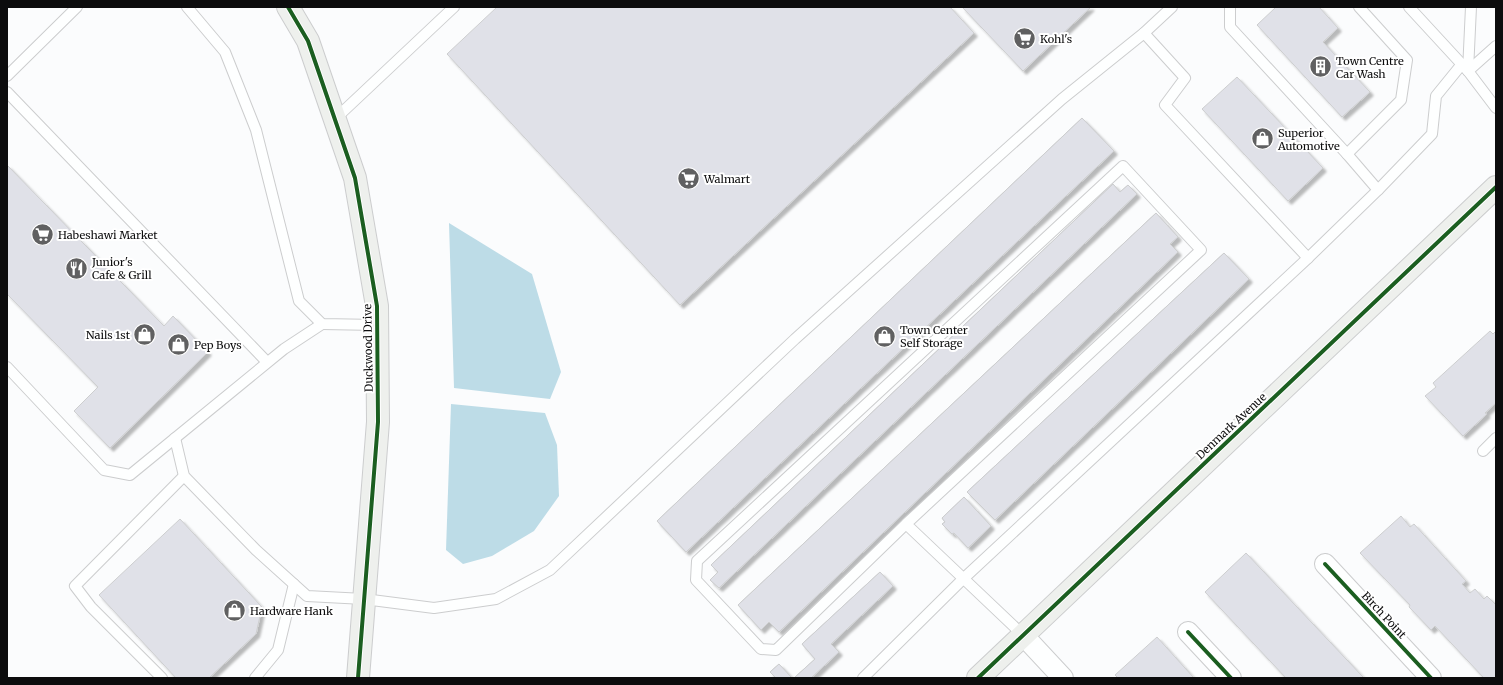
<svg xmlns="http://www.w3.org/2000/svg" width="1503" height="685" font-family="Merriweather,serif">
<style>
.water{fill:#bddce7}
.building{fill:#e0e1e8;stroke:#cdcecf;filter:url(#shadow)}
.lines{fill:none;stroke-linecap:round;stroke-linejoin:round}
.lane-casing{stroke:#cccdce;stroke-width:12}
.street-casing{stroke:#cccdce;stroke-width:22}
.secondary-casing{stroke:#cccdce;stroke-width:24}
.lane{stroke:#feffff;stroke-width:10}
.street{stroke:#feffff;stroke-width:20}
.secondary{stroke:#eef0ed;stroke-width:22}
.cycleway-casing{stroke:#fff;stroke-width:6}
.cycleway{stroke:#1b5e20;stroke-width:4}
.labels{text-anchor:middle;stroke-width:4;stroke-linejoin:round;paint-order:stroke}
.poi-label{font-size:11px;fill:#0c0c0d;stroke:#fff;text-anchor:start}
.street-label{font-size:11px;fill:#0c0c0d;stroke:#fff}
</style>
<defs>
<filter id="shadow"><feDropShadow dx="3.5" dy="3.5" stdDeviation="1" flood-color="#0004"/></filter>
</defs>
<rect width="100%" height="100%" fill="#fbfcfd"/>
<g class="water">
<polygon points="449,223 532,274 561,372 550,399 454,388"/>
<polygon points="451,404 545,413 557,445 559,496 534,531 492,556 463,564 446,550"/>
</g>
<g class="building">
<polygon points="497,7 950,7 974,33 680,305 447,54"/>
<polygon points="962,7 1091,7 1023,71"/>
<polygon points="1276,7 1319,7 1338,28 1323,42 1370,92 1342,117 1257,25"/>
<polygon points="1237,77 1323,168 1288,201 1202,109"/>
<polygon points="1082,118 1114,151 686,552 657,521"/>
<polygon points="1082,118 1114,151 686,552 657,521"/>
<polygon points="7,165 164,326 173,316 208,352 110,448 74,411 98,387 7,294"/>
<polygon points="1113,184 1120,192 1128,185 1137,194 719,588 710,580 718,572 711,565"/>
<polygon points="1113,184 1120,192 1128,185 1137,194 719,588 710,580 718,572 711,565"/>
<polygon points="1156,213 1178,237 1170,244 1178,252 779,632 769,622 761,630 738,605"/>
<polygon points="1156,213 1178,237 1170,244 1178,252 779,632 769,622 761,630 738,605"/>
<polygon points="1224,253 1249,279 995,520 967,492"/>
<polygon points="1224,253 1249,279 995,520 967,492"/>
<polygon points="1490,331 1493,334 1496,331 1496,403 1485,413 1487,414 1463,436 1425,396 1436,387 1433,383"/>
<polygon points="964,497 991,526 968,548 954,533 952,534 942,524 945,522 942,518"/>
<polygon points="964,497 991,526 968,548 954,533 952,534 942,524 945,522 942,518"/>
<polygon points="1401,516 1410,527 1414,524 1466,581 1462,584 1470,593 1475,589 1484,599 1487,596 1496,605 1496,678 1482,678 1483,677 1435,626 1431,630 1409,607 1410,605 1360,553"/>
<polygon points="180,519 262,607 256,634 209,678 176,678 99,595"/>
<polygon points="1246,553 1364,678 1286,678 1205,592"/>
<polygon points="880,572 893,586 831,644 839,652 811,678 794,678 815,659 802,644"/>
<polygon points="880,572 893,586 831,644 839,652 811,678 794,678 815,659 802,644"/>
<polygon points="1157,637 1194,678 1118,678 1115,675"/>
<polygon points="779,664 792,678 776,678 770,672"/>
<polygon points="779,664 792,678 776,678 770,672"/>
</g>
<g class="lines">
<defs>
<g id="lane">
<polyline points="187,7 225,52 256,130 299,301 322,324 377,325"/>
<polyline points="1230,7 1230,27 1347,154"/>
<polyline points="1359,7 1407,60 1401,100 1347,154 1378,190"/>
<polyline points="1409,7 1468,71 1496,108"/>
<polyline points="1144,33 1185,78 1165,105 1308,258 1378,190 1432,134 1436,96 1462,64"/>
<polyline points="1468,71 1471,7"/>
<polyline points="1468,71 1496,46"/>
<polyline points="7,76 77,7"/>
<polyline points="7,92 267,362"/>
<polyline points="335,119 454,7"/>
<polyline points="7,367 104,470 130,475 284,349 322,324"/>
<polyline points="175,438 184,476 256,550 307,596 364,599 434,608 496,599 550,570 795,339 1062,99 1144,33 1172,7"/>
<polyline points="1483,451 1496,438"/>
<polyline points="906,524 1201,250 1123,166 697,561 696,580 761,649 776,650 906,524 1023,635"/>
<polyline points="162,678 91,607 75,586 184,476"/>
<polyline points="255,678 278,650 294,584"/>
<polyline points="863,678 963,579 1308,258"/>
</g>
<g id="street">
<polyline points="1325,564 1431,678"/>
<polyline points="1188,632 1231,678"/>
<polyline points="1023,635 1063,678"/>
</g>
<g id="secondary">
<polyline points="288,7 308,41 355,178 377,306 378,422 358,678"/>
<polyline points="978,678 1496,187"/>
</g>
</defs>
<use href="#lane" class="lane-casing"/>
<use href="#street" class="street-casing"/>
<use href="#secondary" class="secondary-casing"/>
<use href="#lane" class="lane"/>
<use href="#street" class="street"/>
<use href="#secondary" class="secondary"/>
<defs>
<g id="cycleway">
<polyline points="288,7 308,41 355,178 377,306 378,422 358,678"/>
<polyline points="1325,564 1431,678"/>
<polyline points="1188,632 1231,678"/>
<polyline points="978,678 1496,187"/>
</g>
</defs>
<use href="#cycleway" class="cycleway-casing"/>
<use href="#cycleway" class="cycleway"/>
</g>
<defs>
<symbol id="supermarket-disc" viewBox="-11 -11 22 22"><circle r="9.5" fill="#606061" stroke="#fff"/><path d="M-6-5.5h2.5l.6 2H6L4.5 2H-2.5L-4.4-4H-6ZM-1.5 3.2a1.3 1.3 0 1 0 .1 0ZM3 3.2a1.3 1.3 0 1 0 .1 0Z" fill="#fff"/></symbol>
<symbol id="building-disc" viewBox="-11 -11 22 22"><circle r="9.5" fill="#606061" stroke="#fff"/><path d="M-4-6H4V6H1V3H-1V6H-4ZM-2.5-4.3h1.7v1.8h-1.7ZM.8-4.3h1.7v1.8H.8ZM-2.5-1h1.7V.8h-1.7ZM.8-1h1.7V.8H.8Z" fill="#fff"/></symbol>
<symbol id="shop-disc" viewBox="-11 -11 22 22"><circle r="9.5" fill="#606061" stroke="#fff"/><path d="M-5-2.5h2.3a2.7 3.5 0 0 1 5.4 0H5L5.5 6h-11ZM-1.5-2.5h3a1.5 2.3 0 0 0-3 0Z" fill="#fff"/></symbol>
<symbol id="restaurant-disc" viewBox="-11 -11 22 22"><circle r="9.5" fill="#606061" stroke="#fff"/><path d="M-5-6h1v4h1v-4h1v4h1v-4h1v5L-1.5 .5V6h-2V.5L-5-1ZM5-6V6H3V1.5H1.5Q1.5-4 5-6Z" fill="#fff"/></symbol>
</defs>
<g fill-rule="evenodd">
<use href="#supermarket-disc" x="1012" y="26" width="25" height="25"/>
<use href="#building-disc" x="1308" y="54" width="25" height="25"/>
<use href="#shop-disc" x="1250" y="126" width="25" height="25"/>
<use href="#supermarket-disc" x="676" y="166" width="25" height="25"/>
<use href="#supermarket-disc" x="30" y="222" width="25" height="25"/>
<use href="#restaurant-disc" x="64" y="256" width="25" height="25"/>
<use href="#shop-disc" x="132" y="322" width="25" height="25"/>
<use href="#shop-disc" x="872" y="324" width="25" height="25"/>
<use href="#shop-disc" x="166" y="332" width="25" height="25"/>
<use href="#shop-disc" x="222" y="598" width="25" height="25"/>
</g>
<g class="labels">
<g class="poi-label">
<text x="1040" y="43">Kohl's</text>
<text x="1336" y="65">Town Centre<tspan x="1336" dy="13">Car Wash</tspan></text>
<text x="1278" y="137">Superior<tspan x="1278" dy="13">Automotive</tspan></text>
<text x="704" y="183">Walmart</text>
<text x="58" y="239">Habeshawi Market</text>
<text x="92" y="266">Junior's<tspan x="92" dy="13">Cafe &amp; Grill</tspan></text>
<text x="900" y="334">Town Center<tspan x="900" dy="13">Self Storage</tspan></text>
<text x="130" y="339" text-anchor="end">Nails 1st</text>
<text x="194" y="349">Pep Boys</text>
<text x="250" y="615">Hardware Hank</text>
</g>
<g class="street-label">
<text transform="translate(368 348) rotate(-91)" y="4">Duckwood Drive</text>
<text transform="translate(1231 426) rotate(-43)" y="4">Denmark Avenue</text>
<text transform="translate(1384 615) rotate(47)" y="4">Birch Point</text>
</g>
</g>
<rect width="1503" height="685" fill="none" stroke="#0c0c0d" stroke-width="16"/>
</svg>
